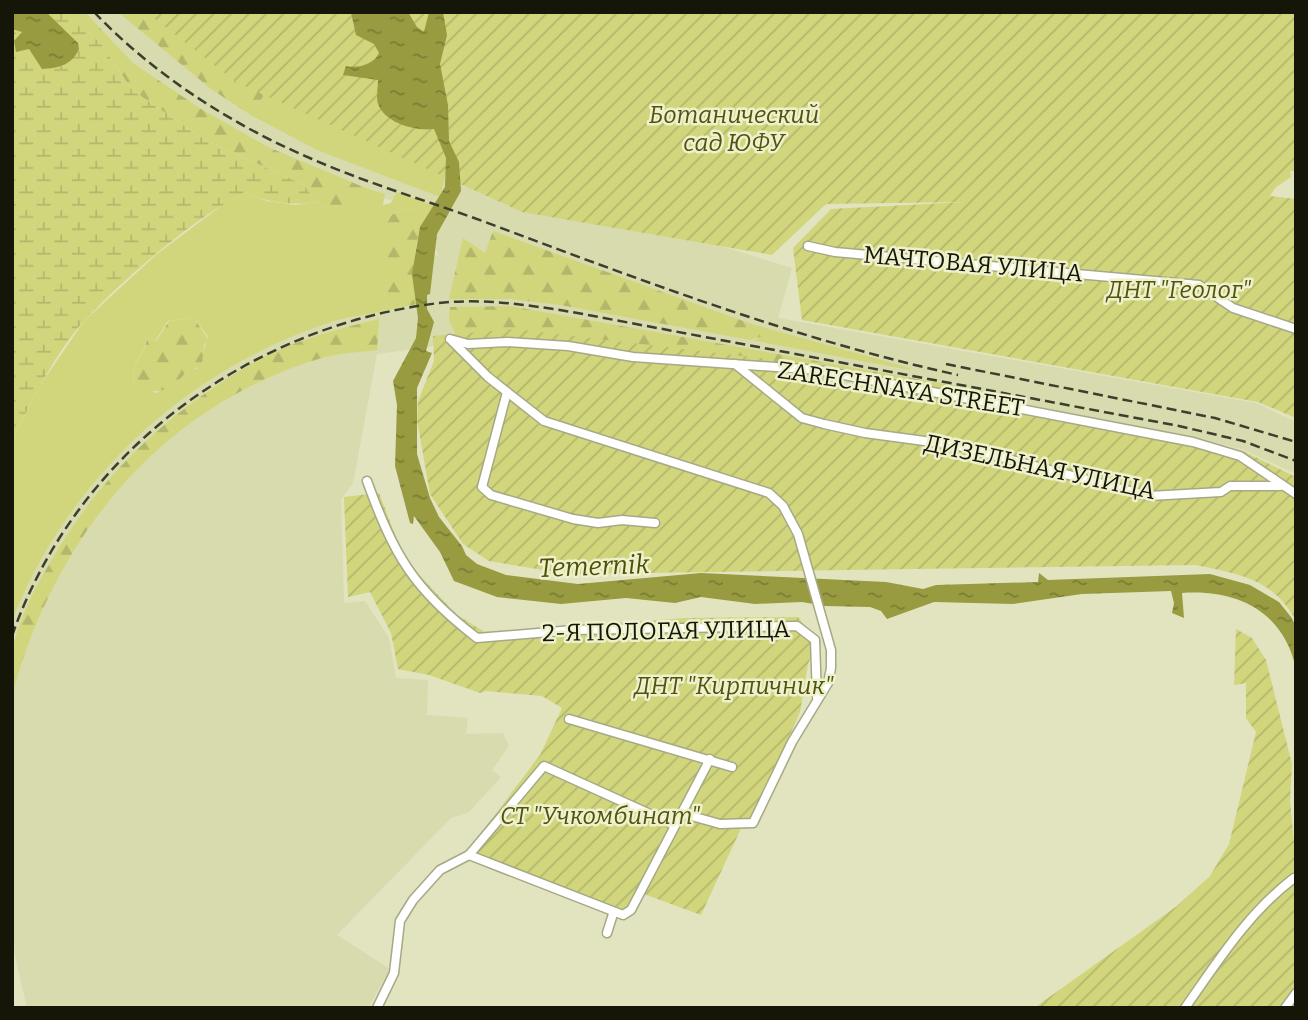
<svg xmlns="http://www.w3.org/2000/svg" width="1308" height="1020" font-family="Bitter,serif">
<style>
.built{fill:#d7dbae}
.grass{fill:#d1d67d;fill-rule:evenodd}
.forest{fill:url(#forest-firs)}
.wetland{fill:url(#wetland-marsh)}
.garden{fill:url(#garden-furrows)}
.water{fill:url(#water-ripples)}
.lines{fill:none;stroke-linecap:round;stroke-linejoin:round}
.minor-casing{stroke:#a6a986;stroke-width:11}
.minor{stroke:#fff;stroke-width:8}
.rail{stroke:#3d3f2c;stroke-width:2.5;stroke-dasharray:10 5;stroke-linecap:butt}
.labels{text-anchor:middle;stroke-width:5;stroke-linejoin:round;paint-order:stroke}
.park-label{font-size:24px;font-style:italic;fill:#51530e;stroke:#eef1cc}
.street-label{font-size:24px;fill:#151608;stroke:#eef1cc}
.water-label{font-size:26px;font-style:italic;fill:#4e5009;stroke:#eef1cc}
</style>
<defs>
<pattern id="forest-firs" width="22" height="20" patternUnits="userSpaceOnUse" patternTransform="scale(1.75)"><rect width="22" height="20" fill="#d1d67d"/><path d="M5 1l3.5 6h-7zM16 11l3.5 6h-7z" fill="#b3b76b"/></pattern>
<pattern id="wetland-marsh" width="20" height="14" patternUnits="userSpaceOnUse" patternTransform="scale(1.75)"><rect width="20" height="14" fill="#d1d67d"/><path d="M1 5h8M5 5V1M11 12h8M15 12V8" fill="none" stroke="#b3b76b"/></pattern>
<pattern id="garden-furrows" width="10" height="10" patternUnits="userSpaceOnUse" patternTransform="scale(1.75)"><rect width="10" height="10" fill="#d1d67d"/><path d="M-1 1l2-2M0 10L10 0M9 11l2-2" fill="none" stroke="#b3b76b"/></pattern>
<pattern id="water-ripples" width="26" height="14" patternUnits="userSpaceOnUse" patternTransform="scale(1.75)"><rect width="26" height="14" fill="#989b40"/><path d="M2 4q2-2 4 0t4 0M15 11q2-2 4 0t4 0" fill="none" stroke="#7b7d34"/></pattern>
</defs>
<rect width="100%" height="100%" fill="#e1e4bf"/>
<polygon class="built" points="55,12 170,12 458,165 792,268 778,318 1256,403 1296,422 1296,474 1244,450 1178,433 1128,432 936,390 846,383 765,359 459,343 377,354 353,483 341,500 344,603 365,601 389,638 396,678 428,680 427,715 468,718 466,734 503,733 509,746 492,770 501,777 469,812 451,818 337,935 390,969 368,1008 27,1008 15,956 12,922 12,584 43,468 406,262 439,255 410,207 215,140"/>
<g class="grass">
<polygon points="267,92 447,168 440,197 317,150 249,114"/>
<path d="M368,189l17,5 -2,11 8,-2 6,-11 37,14 -5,6 -23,-3 -17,7 -8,55 6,39c-21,5 -43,7 -62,14 -142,48 -259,158 -313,297v-181l29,-56 43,-63 73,-67 68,-51 20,-10 22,8 28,4 21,-3 21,12 28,-9zM194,318l14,19 -11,32h-8l-10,11 -23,13 -21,-7c-7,-24 10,-28 12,-50l8,5 13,-20z"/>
<polygon points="749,323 910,368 910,370 750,340 757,340 761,330"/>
</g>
<g class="forest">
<polygon points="66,12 85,12 133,63 201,109 268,147 368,189 366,205 354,212 337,214 316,202 304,185 205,140 132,90 101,44"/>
<polygon points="118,12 199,12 267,92 249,114 211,89"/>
<path d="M406,209l23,3c-18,28 -15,60 -12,92l-30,6 -6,-39 3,-49 5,-6z"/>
<polygon points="493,231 749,323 761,330 763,336 750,340 560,305 510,299 449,299 463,238 485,253"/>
<polygon points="510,306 984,391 988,399 818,369 456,336 449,320 450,307"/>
<path d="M194,318l14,21 -4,6 -2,19 -10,7 -3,-2c-15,18 -31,30 -54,17 -7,-25 11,-28 12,-50l9,5 13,-20z"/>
<path d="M379,319l-2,31c-17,2 -36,3 -52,7 -163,47 -271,180 -313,339 0,-13 -2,-29 0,-42 5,-32 23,-66 39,-93 50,-87 120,-152 207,-201 37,-20 80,-31 121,-41z"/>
</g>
<path class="wetland" d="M12,12h54l35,32 31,46 73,50 99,45 12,17c-26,4 -47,0 -71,-9 -48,22 -124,88 -160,127 -31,34 -52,80 -73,120z"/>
<g class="garden">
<polygon points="146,12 1296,12 1296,171 1290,171 1291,177 1275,188 1270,196 1296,199 1296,418 1258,402 802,320 793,248 831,209 965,202 826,204 772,255 522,212 236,82"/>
<path d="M514,329l254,30 79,27 89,8 190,40 117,17 53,26v144c-22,-42 -57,-47 -100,-56l-628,9 -79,-13 -26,-17 -33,-50 -13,-74 1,-19 16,-40 -1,-25z"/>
<polygon points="379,493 405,560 457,615 485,632 686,618 798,617 817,642 808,664 800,712 751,824 744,822 701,915 641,893 627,919 469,849 540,755 562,708 542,696 486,691 480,693 429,675 398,669 391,633 370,592 348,597 344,497"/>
<polygon points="1236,629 1252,638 1266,660 1292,764 1290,801 1296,862 1296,1008 1034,1008 1177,906 1210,876 1229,844 1256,732 1246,718 1246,683 1234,685"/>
</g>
<g class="water">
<path d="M12,12h34l32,31 1,6c-7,16 -20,19 -37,20l-13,-20 -13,3 -2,-11 8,-9 -10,-3z"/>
<path d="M351,12h57l9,15 7,5 5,-20h14l4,23 -7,29 8,41 1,36 10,21 2,29 -24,43 -7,60 -3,1v14l7,13 -8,29 6,2 -15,35v66l13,44 9,19 23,29 4,9 11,9 29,11 72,9 123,-11 185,9 37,7 13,-4 102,-3 1,-9 9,7 162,-6 40,11 29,17 12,15 5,9v43c-12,-57 -58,-80 -114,-76l2,25 -12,-5 2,-10 -3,-12 -89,3 -69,10 -79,-2 -47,17 -6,-8 -11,-4 -45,-1 -23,-4 -47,2 -54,-7 -26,6 -49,-5 -65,6 -64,-7 -43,-16 -14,-29 -26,-36 -1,8 -3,-1 -15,-57 2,-61 -4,-24 23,-43 2,-20 -6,-44 8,-47 25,-40 1,-29 -12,-29c-19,2 -48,-5 -56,-25 -2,-7 0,-18 0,-24l-35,-5 3,-9c12,3 28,-2 33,-13l-5,-9 -18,-9z"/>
</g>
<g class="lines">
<defs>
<g id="minor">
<polyline points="808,246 835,252 1199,285 1233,308 1296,329"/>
<polyline points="450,339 468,344 507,342 568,346 633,357 818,370 1193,442 1240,456 1296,494"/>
<polyline points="452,341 488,377 544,421 769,493 783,506 798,534 831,650 831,668 828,683 792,742 753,823 720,824 681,813"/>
<polyline points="735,364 802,418 824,424 865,433 954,445 1149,496 1221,492 1230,486 1280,486"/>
<polyline points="507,392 482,487 491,495 573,519 598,523 622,520 655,523"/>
<path d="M367,481c27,74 46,108 110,157l96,-8 224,-4 18,14 2,57"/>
<polyline points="569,719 732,767"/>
<polyline points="469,855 623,915 631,910 710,759"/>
<polyline points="607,933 613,914"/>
<polyline points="377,1008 394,973 400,921 413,900 440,870 469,855 544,766 674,825"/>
<path d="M1185,1008c33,-47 63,-95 109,-130"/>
<polyline points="1285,1008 1296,993"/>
</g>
</defs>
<use href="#minor" class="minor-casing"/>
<use href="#minor" class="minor"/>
<g class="rail">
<path d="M94,12c60,63 138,113 218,147 59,26 123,44 184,67 152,57 303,114 462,149"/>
<polyline points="946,364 1215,418 1296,442"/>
<path d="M12,636c64,-184 237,-310 427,-333 45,-5 89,2 133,9l607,114 64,15 53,20"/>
</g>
</g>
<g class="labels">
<g class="park-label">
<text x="734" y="123">Ботанический<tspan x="734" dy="28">сад ЮФУ</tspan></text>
<text x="1179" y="298">ДНТ "Геолог"</text>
<text x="734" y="694">ДНТ "Кирпичник"</text>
<text x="600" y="824">СТ "Учкомбинат"</text>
</g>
<g class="street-label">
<text transform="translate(973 264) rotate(5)" y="8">МАЧТОВАЯ УЛИЦА</text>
<text transform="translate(901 389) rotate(9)" y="8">ZARECHNAYA STREET</text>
<text transform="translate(1040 467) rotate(12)" y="8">ДИЗЕЛЬНАЯ УЛИЦА</text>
<text transform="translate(666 631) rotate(-1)" y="8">2-Я ПОЛОГАЯ УЛИЦА</text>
</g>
<g class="water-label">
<text transform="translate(594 566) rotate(-2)" y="9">Temernik</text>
</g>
</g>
<rect width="1308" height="1020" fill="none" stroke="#151608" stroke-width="28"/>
</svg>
